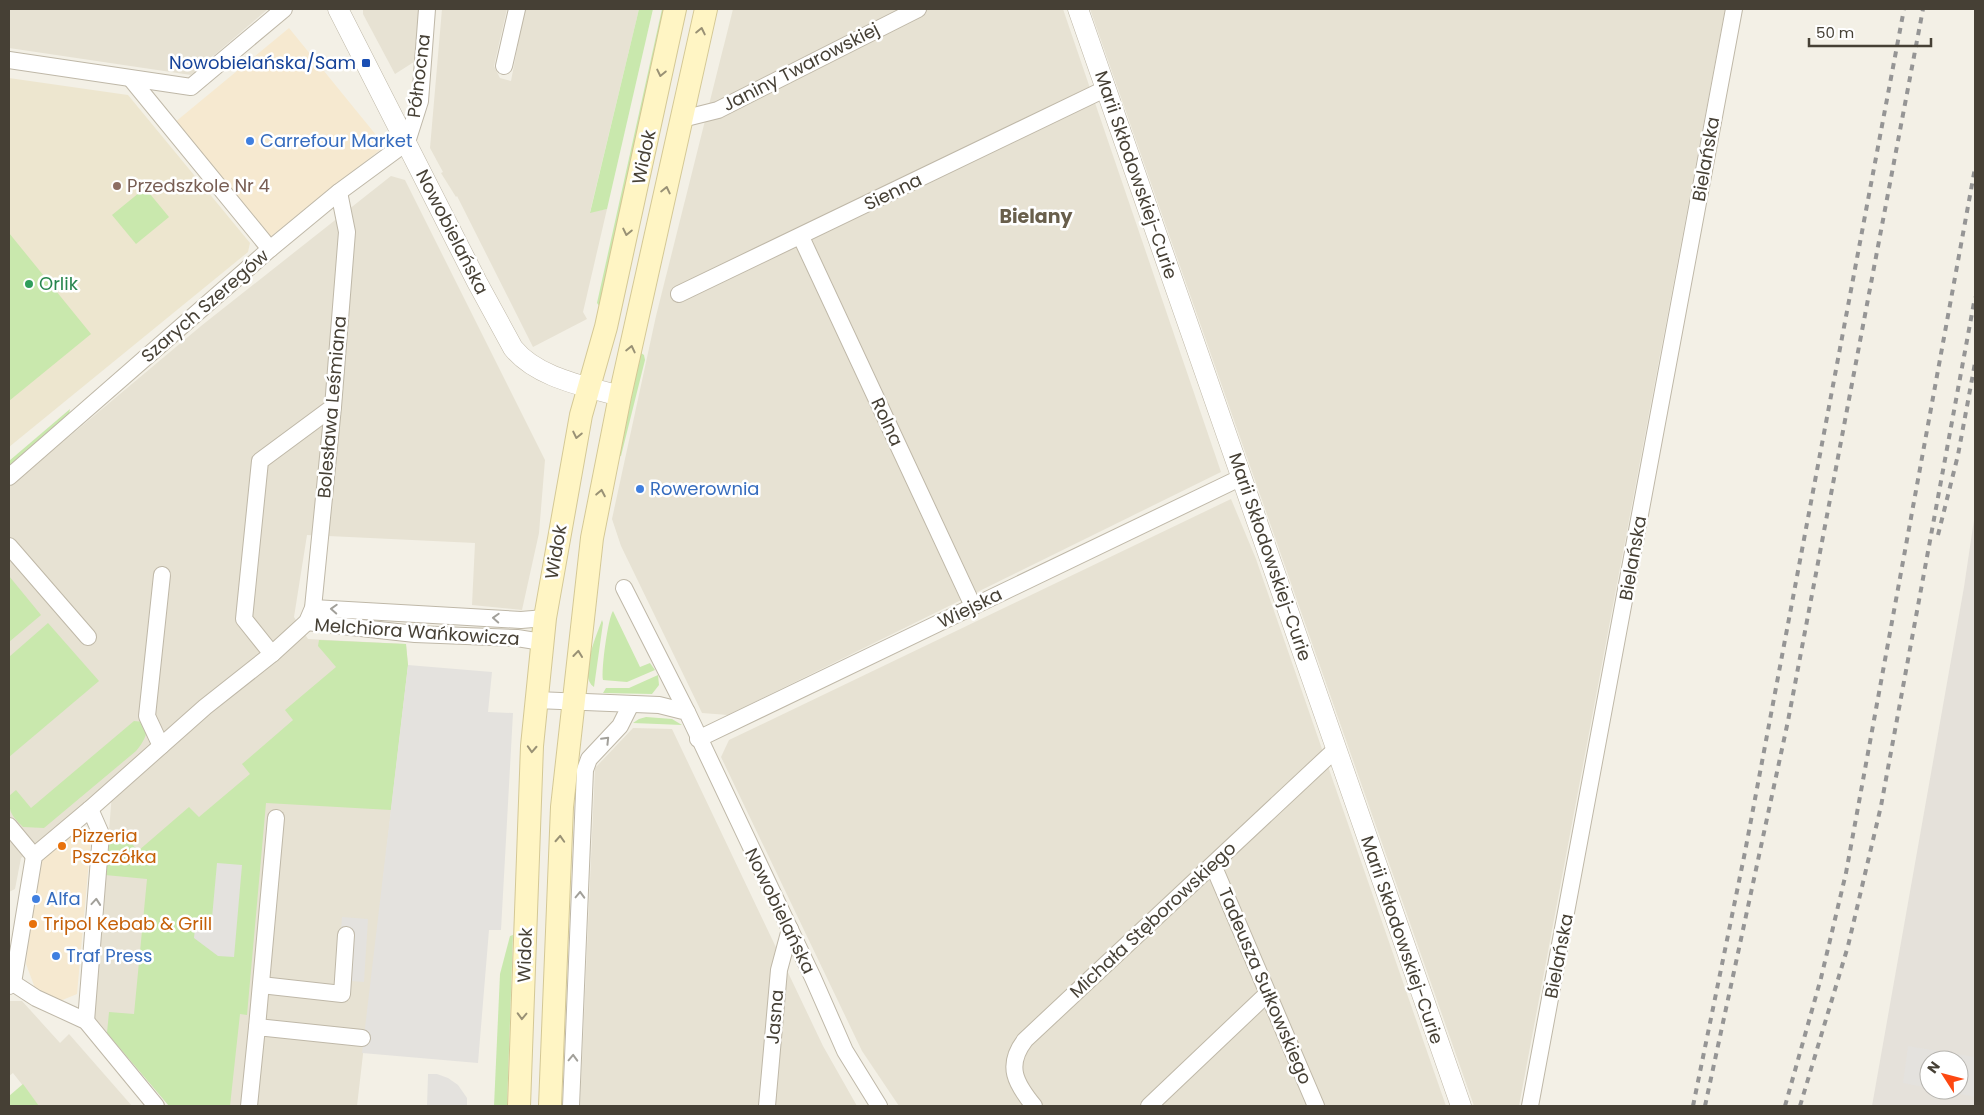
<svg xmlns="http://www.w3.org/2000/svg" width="1984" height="1115" font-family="Poppins,sans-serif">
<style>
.residential{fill:#e7e2d3}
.commercial{fill:#f6e9d0}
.industrial{fill:#e5e1da;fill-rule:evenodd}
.education{fill:#ede6cf}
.green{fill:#c9e8ad}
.parking{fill:#e4e2de}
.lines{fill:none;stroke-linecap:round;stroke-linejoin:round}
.minor-casing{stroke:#bfb8a8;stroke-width:18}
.tertiary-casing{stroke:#bfb8a8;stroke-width:21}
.secondary-casing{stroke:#d4c895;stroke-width:24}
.minor{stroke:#fff;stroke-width:16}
.tertiary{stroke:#fff;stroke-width:20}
.secondary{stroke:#fff5c4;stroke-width:22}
.rail{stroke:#959595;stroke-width:4;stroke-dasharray:6 6;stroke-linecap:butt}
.oneway{stroke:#999175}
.oneway2{stroke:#a2a09a}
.transit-dot{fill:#1a4fb4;stroke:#fff;stroke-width:2}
.shop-dot{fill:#3f7fe0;stroke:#fff;stroke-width:2}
.education-dot{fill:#8d6e63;stroke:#fff;stroke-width:2}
.leisure-dot{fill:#2e9e5b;stroke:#fff;stroke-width:2}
.food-dot{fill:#e8710a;stroke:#fff;stroke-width:2}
.labels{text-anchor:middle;stroke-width:5;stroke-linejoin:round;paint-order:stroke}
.transit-label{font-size:18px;fill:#164399;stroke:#fff;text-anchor:end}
.street-label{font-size:18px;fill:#464035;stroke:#fff}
.shop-label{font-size:18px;fill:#366cbe;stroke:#fff;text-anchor:start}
.education-label{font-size:18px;fill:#785e54;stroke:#fff;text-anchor:start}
.leisure-label{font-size:18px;fill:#27864d;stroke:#fff;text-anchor:start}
.food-label{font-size:18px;fill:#c56008;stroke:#fff;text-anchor:start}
.neighbourhood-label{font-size:19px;font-weight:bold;fill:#695f4c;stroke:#fff}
</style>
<rect width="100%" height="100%" fill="#f3f0e6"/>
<g class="residential">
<polygon points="9,9 268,9 191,75 9,48"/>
<polygon points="363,9 422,9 417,60 395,74 363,14"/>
<polygon points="442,9 507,9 494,66 500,78 511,81 518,44 515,43 523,9 639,9 590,212 607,209 583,312 587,319 533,347 457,196 456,197 441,173 443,172 430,148"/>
<polygon points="733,9 1063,9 1221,472 728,715 702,713 621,546 612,519 656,316"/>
<polygon points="1090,9 1725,9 1519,1106 1474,1106"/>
<polygon points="391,176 405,180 545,460 539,533 522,610 472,605 475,543 307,535 294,617 308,639 406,644 408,665 357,1106 169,1106 94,1017 113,781 21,858 15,889 9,892 9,487 201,326"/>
<polygon points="1231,499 1256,559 1446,1106 899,1106 862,1051 721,757 729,740"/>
<polygon points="633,728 672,729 823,1046 857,1106 580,1106 595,768"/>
<polygon points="9,1001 22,1001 60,1043 69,1034 132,1106 39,1106 13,1073 9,1076"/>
</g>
<g class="commercial">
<polygon points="289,28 385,146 269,238 174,123"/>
<polygon points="79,826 91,838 77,994 60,1001 35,988 26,964 37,862"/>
</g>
<path class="industrial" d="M1975,513v593h-103l92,-519zM1929,1060h30v30h-30z"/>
<polygon class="education" points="9,78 128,95 250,243 248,252 9,447"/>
<g class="green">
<polygon points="639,9 653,9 607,209 590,213"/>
<polygon points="662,9 666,9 600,307 597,303"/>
<polygon points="145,188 169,217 136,244 112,215"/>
<polygon points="9,233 91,334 9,401"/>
<polygon points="641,353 644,355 645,360 621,456 619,456"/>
<polygon points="70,409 68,419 9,469 9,461"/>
<polygon points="9,576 41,615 9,642"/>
<path d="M613,611l27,56 10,-4 5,7 -28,12 -24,-2c-2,-10 5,-62 10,-69z"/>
<path d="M602,620l1,3 -9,64c-16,-10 3,-53 8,-67z"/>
<polygon points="48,623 99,681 9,757 9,657"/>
<polygon points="319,640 406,644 408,665 391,810 266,803 247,1015 240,1014 230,1106 169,1106 107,1033 109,1012 134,1014 147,879 105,875 109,841 121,831 138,851 189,807 199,817 250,774 242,764 293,720 285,710 336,667 318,646"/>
<polygon points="658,675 659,685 652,694 603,693 606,688 629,688"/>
<polygon points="646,717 672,719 682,725 633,723 639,719"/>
<path d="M134,721l10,1c6,11 -1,20 -8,29l-92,77 -21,-1c-12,-12 -14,-15 -14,-31l7,-6 15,18z"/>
<polygon points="513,935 507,1106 494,1106 500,974 510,936"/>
<polygon points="23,1084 39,1106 9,1106 9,1096"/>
</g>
<g class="parking">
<polygon points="408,665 492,672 488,712 513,713 501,930 489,930 478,1063 362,1053"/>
<polygon points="217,863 242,865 234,957 218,956 194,938 195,928 211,929"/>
<polygon points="342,917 368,919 364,982 337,980"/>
<polygon points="1908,1046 1975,1057 1975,1097 1939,1090 1959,1090 1959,1060 1929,1060 1929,1088 1903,1083"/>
<polygon points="428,1074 437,1074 448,1078 458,1085 467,1098 467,1106 427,1106"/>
</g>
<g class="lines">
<defs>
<g id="minor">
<polyline points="9,60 191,87 284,9"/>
<polyline points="504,66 517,9"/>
<polyline points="131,79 270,249"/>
<polyline points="682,119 718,110 918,9"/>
<polyline points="801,237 973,606"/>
<polyline points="679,294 1107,88"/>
<polyline points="9,477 270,249 339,192 407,142 420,101 427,9"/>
<polyline points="9,546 88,637"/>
<polyline points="624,588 687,712"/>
<polyline points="313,608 521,620 545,618"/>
<polyline points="307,622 415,634 517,638 542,642"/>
<polyline points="272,654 244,619 260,461 333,407"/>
<polyline points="536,700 659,705 687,712 813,978 845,1051 879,1106"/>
<polyline points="698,739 1242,477"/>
<polyline points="161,746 147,716 162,575"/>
<polyline points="9,826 34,856"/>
<polyline points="1213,865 1316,1106"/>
<polyline points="13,983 36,998 86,1021 156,1106"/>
<polyline points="261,985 342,994 346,935"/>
<polyline points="9,986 13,983 34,856 90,809 205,707 272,654 307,622 313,608 333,407 347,232 339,192"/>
<polyline points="86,1021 101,834 90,809"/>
<polyline points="257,1027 276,818"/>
<polyline points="249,1106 257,1027 362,1038"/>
<polyline points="571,1106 585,770 589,759 620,726 631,704"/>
<polyline points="767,1106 779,970 790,929"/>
<path d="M1034,1106c-18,-22 -29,-40 -9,-66l311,-291"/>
<polyline points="1149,1106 1267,994"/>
<polyline points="1530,1106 1734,9"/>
</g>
<g id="tertiary">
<path d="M338,9l139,273 36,66c24,30 72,38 107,48"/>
<polyline points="1078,9 1461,1106"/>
</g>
<g id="secondary">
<polyline points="519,1106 532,746 545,618 581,415 606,327 675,9"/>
<polyline points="550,1106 562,807 592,538 620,396 706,9"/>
</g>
</defs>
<use href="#minor" class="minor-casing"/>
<use href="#tertiary" class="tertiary-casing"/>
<use href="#secondary" class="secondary-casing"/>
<use href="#minor" class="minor"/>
<use href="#tertiary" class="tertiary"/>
<use href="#secondary" class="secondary"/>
<g class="rail">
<polyline points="1938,535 1958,455 1975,363"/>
<polyline points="1693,1106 1745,852 1904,9"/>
<polyline points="1705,1106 1788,721 1923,9"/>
<polyline points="1785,1106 1821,978 1846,873 1975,168"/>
<polyline points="1800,1106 1848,946 1881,806 1975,297"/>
</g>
</g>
<defs><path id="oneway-chevron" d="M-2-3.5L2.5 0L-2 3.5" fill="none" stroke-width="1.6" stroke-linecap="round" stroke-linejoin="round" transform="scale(1.25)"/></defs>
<g class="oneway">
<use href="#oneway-chevron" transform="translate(701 31) rotate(-78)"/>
<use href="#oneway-chevron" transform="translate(661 73) rotate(102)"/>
<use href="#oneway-chevron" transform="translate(666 190) rotate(-77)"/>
<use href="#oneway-chevron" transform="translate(627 232) rotate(102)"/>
<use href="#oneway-chevron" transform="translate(631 349) rotate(-77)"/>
<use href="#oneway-chevron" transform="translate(577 435) rotate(102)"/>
<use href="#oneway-chevron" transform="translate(601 493) rotate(-79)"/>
<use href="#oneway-chevron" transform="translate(578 654) rotate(-84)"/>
<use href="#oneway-chevron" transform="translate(532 749) rotate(93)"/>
<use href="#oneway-chevron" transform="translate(560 839) rotate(-87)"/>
<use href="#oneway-chevron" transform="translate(522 1016) rotate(92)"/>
</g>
<g class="oneway2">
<use href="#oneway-chevron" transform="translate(334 609) rotate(-177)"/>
<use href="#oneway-chevron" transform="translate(496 618) rotate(-177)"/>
<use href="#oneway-chevron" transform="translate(606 740) rotate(-46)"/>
<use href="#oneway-chevron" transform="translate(580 895) rotate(-88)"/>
<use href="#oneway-chevron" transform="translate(96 902) rotate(-85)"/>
<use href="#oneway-chevron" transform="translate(573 1058) rotate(-88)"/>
</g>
<rect class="transit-dot" x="361" y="58" width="10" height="10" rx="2.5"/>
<g class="shop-dot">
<circle cx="250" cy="141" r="5"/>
<circle cx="640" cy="489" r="5"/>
<circle cx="36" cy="899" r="5"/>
<circle cx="56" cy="956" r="5"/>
</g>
<circle class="education-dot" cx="117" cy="186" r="5"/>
<circle class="leisure-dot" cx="29" cy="284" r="5"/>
<g class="food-dot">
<circle cx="62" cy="846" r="5"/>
<circle cx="33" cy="924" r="5"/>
</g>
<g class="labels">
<g class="transit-label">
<text x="356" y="69">Nowobielańska/Sam</text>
</g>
<g class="street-label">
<text transform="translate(801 67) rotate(-27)" y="6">Janiny Twarowskiej</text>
<text transform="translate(419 76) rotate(-83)" y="6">Północna</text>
<text transform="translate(644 157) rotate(-78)" y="6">Widok</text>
<text transform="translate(1706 159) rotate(-80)" y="6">Bielańska</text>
<text transform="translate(1136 175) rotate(71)" y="6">Marii Skłodowskiej-Curie</text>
<text transform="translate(893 192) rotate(-26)" y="6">Sienna</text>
<text transform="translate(452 232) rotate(63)" y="6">Nowobielańska</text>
<text transform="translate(205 306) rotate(-41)" y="6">Szarych Szeregów</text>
<text transform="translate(332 407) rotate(-85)" y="6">Bolesława Leśmiana</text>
<text transform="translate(887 422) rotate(65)" y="6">Rolna</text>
<text transform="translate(556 552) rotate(-80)" y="6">Widok</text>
<text transform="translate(1270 557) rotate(71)" y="6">Marii Skłodowskiej-Curie</text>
<text transform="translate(1633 558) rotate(-80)" y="6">Bielańska</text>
<text transform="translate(970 608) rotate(-26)" y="6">Wiejska</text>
<text transform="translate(417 632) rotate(4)" y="6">Melchiora Wańkowicza</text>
<text transform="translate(780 911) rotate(64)" y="6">Nowobielańska</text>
<text transform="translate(1153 920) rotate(-43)" y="6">Michała Stęborowskiego</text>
<text transform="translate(1402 940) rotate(71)" y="6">Marii Skłodowskiej-Curie</text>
<text transform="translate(525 955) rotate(-88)" y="6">Widok</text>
<text transform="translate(1559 956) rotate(-79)" y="6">Bielańska</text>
<text transform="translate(1265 986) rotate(67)" y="6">Tadeusza Sułkowskiego</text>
<text transform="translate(775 1017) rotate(-85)" y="6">Jasna</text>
</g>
<g class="shop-label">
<text x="260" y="147">Carrefour Market</text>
<text x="650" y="495">Rowerownia</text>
<text x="46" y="905">Alfa</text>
<text x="66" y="962">Traf Press</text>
</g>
<g class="education-label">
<text x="127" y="192">Przedszkole Nr 4</text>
</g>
<g class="leisure-label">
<text x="39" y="290">Orlik</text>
</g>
<g class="food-label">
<text x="72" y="842">Pizzeria<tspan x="72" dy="21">Pszczółka</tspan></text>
<text x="43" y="930">Tripol Kebab &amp; Grill</text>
</g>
<g class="neighbourhood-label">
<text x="1036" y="223">Bielany</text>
</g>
</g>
<rect width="1984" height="1115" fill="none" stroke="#464035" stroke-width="20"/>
<g transform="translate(1944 1075) rotate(306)"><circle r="24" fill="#ffffff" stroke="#b5b3ae"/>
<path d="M0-4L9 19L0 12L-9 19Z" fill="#fd4812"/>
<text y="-8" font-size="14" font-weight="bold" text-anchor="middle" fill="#464035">N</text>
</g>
<path d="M1809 38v8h122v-8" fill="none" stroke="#464035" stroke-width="2.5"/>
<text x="1816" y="38" font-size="15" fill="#464035" stroke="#ffffff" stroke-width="4" paint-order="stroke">50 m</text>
</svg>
